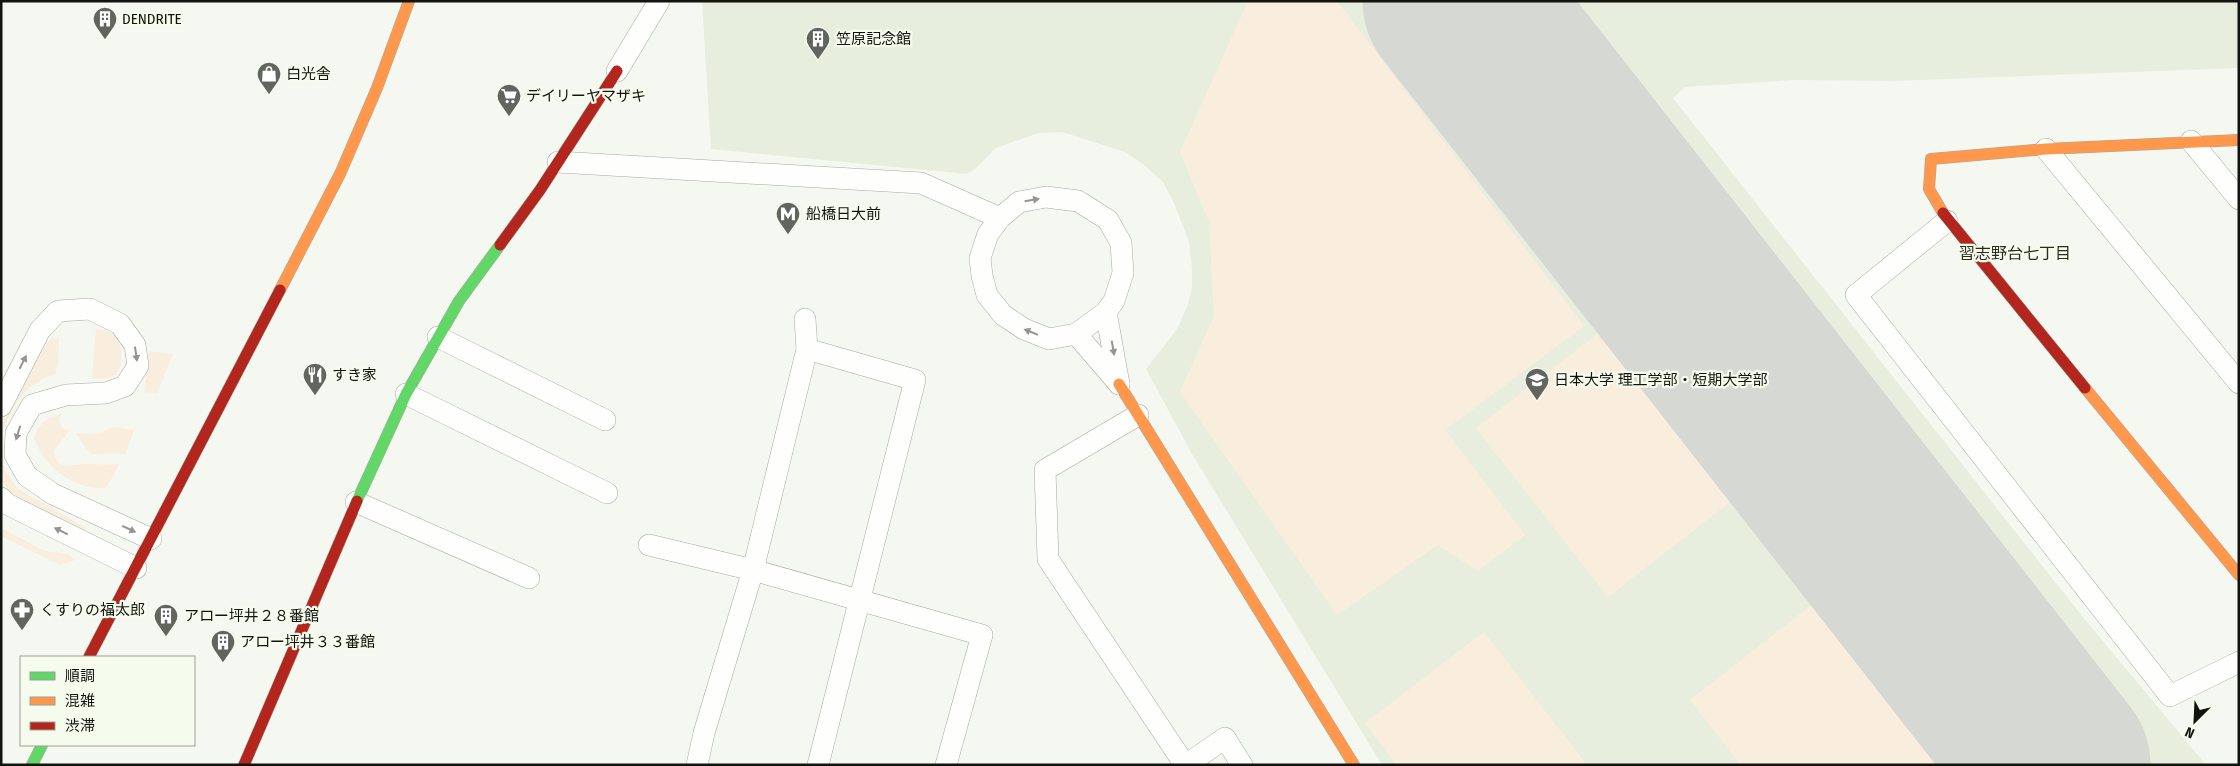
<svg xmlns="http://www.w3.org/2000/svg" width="2240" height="766" font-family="'Fira Sans Condensed','Noto Sans JP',sans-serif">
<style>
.built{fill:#e8eede}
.green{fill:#f9eddd}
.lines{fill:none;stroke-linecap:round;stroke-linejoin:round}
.runway{stroke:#d6d8d4;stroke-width:189}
.street-casing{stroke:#a8aaa4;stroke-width:22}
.fast-casing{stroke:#a8aaa4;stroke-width:12}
.slow-casing{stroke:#a8aaa4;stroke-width:12}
.jam-casing{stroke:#a8aaa4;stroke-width:12}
.street{stroke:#fefefd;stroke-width:21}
.fast{stroke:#63d668;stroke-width:11}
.slow{stroke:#ff974d;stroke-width:11}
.jam{stroke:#b3261e;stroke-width:11}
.oneway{fill:#949592}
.labels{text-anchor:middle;stroke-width:4.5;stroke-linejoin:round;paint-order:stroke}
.poi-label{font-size:15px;fill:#13140f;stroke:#f6fced;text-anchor:start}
.neighbourhood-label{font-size:16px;fill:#282c21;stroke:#f6fced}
</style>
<rect width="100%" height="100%" fill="#f5f8f0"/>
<polygon class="built" points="702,1 2239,1 2239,68 1894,81 1795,80 1685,87 1673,98 2082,616 2206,765 1382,765 1192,454 1146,369 1177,329 1187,307 1192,287 1192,268 1189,242 1174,203 1163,182 1144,165 1125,152 1062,132 1039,133 996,148 975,169 966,174 711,149"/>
<g class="green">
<polygon points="1248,1 1337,1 1584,326 1445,430 1525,535 1478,571 1438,545 1337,615 1180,392 1214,316 1209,222 1180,152"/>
<path d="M96,329c7,1 14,2 19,7 8,10 10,34 -3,41 -6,2 -14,1 -20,2z"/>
<polygon points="1602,330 1734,499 1608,597 1476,428"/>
<path d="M52,338l7,1 -1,25 -3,10c-36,14 -38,27 -54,60 0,-3 0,-8 1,-11 5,-20 34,-72 50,-85z"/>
<polygon points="149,351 173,354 157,393 144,392"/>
<path d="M62,414l-3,4 2,9 8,4 -15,19c2,21 15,15 30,14 12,0 24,1 36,0l-14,24c-33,2 -60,-20 -72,-50 6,-15 12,-21 28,-24z"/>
<path d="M113,427l21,3 -9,25c-13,-3 -23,0 -35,-1l-14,-21 21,1z"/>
<polygon points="1,458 6,472 18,489 86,528 83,535 12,495 1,479"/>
<polygon points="1,528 45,551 68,554 75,560 60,565 1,536"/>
<polygon points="1814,603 1943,765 1741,765 1690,700"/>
<polygon points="1484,632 1587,765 1397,765 1365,723"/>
</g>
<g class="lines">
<polyline class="runway" points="1457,1 2056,765"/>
<defs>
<g id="street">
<polyline points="617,71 659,1"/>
<polyline points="2191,141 2239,199"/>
<polyline points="2046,149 2239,383"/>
<polyline points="558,162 921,183 1000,218"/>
<polyline points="1947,221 1856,295 2170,696 2239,662"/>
<polyline points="1106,312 1076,334 1049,339 1024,329 1003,315 987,295 982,276 980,258 988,234 1000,218 1019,202 1046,197 1078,201 1108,220 1121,243 1123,273 1114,301 1106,312 1119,384"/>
<polyline points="1076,334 1119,384"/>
<polyline points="438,337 605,420"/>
<polyline points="807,349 915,380 818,765"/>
<polyline points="406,394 607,493"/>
<polyline points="1,406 40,330 58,311 90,309 120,324 135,345 138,366 125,386 106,393 66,395 32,405 16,433 15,455 27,476 53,494 151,539"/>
<polyline points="1138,415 1045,470 1048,559 1185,765"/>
<polyline points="1,498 7,504 136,568"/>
<polyline points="356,502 529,578"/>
<polyline points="649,545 753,570 982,635 946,765"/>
<polyline points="697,765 704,733 753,570 807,349 805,319"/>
<polyline points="1186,765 1225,738 1242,765"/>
</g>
<g id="fast">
<polyline points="357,501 406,394 459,301 500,245"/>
<polyline points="32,765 42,745"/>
</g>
<g id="slow">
<polyline points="1943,213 1929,189 1931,159 2046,149 2239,140"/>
<polyline points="280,290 340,174 377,88 409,1"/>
<polyline points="1119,384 1354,765"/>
<polyline points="2085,388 2239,575"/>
</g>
<g id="jam">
<polyline points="1943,213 2085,388"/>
<polyline points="500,245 540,190 617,71"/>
<polyline points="89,657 280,290"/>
<polyline points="244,765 357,501"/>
</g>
</defs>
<use href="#street" class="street-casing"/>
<use href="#fast" class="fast-casing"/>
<use href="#slow" class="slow-casing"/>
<use href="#jam" class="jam-casing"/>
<use href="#street" class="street"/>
<use href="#fast" class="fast"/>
<use href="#slow" class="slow"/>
<use href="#jam" class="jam"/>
</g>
<defs><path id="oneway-solid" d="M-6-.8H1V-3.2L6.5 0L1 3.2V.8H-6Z" transform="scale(1.25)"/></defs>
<g class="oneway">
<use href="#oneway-solid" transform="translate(1032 200) rotate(-9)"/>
<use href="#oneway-solid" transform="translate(1031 332) rotate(-158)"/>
<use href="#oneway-solid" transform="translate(1113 348) rotate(80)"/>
<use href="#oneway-solid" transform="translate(136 354) rotate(82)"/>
<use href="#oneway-solid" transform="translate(23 362) rotate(-63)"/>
<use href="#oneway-solid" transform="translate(18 433) rotate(107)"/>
<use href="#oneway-solid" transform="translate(129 529) rotate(25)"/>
<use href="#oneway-solid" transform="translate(61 531) rotate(-154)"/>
</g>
<defs>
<symbol id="building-pin" viewBox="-11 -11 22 30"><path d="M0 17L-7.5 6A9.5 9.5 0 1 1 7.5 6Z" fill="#62645e" stroke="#f6fced"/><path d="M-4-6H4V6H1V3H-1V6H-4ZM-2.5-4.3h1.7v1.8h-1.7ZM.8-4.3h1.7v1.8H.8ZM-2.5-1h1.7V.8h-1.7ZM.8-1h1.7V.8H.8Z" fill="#fff"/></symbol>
<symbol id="shop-pin" viewBox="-11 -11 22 30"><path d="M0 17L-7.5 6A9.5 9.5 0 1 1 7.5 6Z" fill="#62645e" stroke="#f6fced"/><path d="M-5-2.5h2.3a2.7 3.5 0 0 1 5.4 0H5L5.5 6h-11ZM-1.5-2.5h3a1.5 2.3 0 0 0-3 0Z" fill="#fff"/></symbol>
<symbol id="supermarket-pin" viewBox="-11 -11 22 30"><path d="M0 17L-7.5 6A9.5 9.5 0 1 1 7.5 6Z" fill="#62645e" stroke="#f6fced"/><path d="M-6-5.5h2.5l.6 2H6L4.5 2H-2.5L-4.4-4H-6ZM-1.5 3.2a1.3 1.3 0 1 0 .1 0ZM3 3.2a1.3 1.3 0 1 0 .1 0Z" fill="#fff"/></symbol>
<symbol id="metro-pin" viewBox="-11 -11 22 30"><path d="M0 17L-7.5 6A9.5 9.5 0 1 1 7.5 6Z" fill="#62645e" stroke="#f6fced"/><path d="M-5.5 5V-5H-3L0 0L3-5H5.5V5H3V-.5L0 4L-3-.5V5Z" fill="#fff"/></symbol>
<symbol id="restaurant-pin" viewBox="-11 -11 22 30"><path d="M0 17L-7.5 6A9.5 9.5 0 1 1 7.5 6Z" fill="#62645e" stroke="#f6fced"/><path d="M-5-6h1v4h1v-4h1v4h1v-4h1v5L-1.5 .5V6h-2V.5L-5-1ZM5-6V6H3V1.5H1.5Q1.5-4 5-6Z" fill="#fff"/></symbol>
<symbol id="university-pin" viewBox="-11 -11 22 30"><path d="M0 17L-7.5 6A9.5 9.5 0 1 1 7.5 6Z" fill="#62645e" stroke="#f6fced"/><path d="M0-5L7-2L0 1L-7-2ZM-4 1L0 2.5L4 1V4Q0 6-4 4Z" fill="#fff"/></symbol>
<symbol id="pharmacy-pin" viewBox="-11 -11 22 30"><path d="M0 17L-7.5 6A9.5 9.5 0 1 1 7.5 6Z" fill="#62645e" stroke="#f6fced"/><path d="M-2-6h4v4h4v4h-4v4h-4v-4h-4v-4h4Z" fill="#fff"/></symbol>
</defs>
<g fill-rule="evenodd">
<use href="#building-pin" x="91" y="5" width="28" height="38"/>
<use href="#building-pin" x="804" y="25" width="28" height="38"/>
<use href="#shop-pin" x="255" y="60" width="28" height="38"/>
<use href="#supermarket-pin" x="495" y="82" width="28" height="38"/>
<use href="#metro-pin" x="774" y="200" width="28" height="38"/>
<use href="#restaurant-pin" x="301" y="361" width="28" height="38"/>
<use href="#university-pin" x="1523" y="366" width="28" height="38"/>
<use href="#pharmacy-pin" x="8" y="596" width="28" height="38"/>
<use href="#building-pin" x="152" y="602" width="28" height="38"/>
<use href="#building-pin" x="209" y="628" width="28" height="38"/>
</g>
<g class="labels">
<g class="poi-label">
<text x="122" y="24">DENDRITE</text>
<text x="836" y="44">笠原記念館</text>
<text x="286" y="79">白光舎</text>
<text x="526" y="101">デイリーヤマザキ</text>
<text x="806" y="219">船橋日大前</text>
<text x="332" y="380">すき家</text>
<text x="1554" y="385">日本大学 理工学部・短期大学部</text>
<text x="40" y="615">くすりの福太郎</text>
<text x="184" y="621">アロー坪井２８番館</text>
<text x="240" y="647">アロー坪井３３番館</text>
</g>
<g class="neighbourhood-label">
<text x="2015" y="259">習志野台七丁目</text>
</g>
</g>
<rect width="2240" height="766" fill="none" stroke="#13140f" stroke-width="5"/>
<rect x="20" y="656" width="175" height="90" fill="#f6fced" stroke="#9b9f94"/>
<rect x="30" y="672" width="25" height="8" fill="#63d668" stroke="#9b9f94"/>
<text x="65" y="681" font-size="15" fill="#13140f">順調</text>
<rect x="30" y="697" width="25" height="8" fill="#ff974d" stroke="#9b9f94"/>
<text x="65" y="706" font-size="15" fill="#13140f">混雑</text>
<rect x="30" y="722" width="25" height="8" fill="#b3261e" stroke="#9b9f94"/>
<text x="65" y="731" font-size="15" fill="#13140f">渋滞</text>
<g transform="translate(2195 721) rotate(204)" stroke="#f6fced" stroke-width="4" paint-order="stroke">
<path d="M0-4L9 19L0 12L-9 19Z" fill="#13140f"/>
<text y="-8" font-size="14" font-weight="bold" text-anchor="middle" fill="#13140f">N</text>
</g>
</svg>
